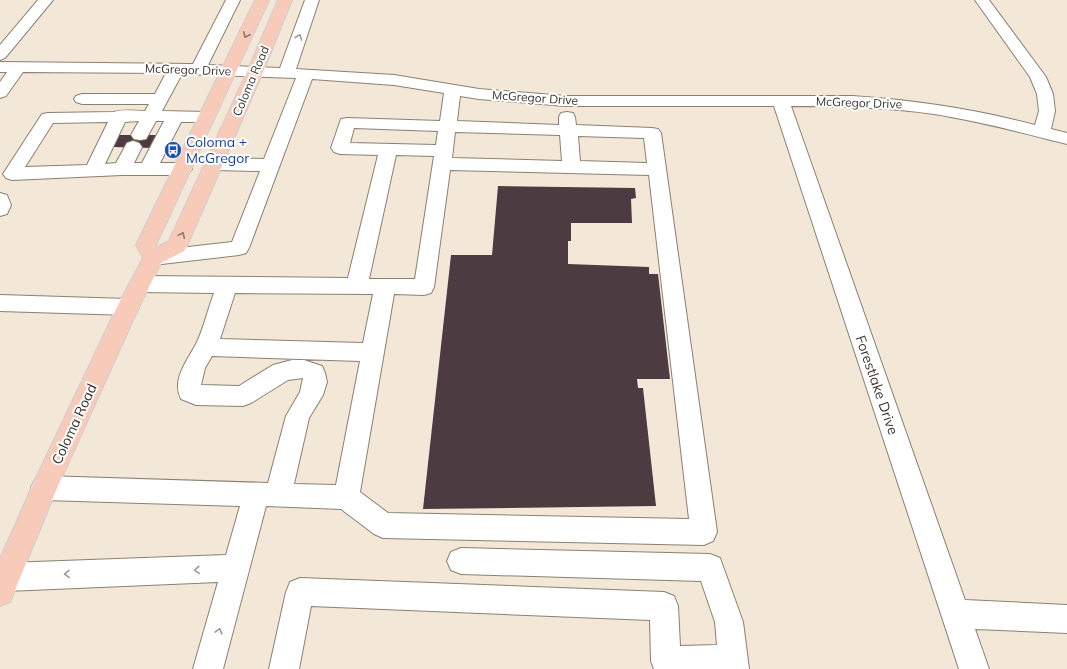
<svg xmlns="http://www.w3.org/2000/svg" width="1067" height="669" font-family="Mulish,sans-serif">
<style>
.building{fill:#4c3c41}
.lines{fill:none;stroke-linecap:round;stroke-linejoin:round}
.minor-casing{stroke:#8a8072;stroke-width:2}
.major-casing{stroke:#cfcfcd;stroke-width:2}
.minor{fill:#fff;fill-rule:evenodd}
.major{fill:#f8cab9;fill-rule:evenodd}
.oneway{stroke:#8f786d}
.oneway2{stroke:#9c9a97}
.labels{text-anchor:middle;stroke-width:4;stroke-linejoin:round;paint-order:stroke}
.far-street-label{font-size:12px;fill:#39352f;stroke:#fff}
.transit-label{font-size:14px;fill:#164399;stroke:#fff;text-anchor:start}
.street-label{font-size:14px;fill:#39352f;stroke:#fff}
</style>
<rect width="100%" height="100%" fill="#f3e8d8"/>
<g class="building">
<polygon points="119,135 160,135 154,148 112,147"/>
<polygon points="498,186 635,188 636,198 631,199 632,223 571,223 571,241 568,241 568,264 649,267 649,274 658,274 670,379 637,379 638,388 643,388 656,506 423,509 451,255 492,255"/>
</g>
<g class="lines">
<defs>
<g id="minor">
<polygon points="38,0 53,0 5,58 0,60 0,45"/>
<path d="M226,0h14l-32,65 72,3 25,-68h14l-23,69 98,6 85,14 86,7h287c62,4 123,13 183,29l4,-14 -2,-17 -7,-17 -55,-77h14l57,77 7,17 2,17 -4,18 16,4v11c-44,-11 -88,-23 -133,-30 -48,-7 -95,-8 -143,-8l174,494 102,5v28l-92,-4 14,40h-30l-185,-563h-209l-86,-7 -19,-3 -3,25 102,4v-8l2,-4 6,-1 6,1 2,4 1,8 76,3 6,1 3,4 56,399 -4,9 -9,4 -321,-7 -9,-4 -33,-25 -75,-3 -43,163h-30l25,-87 -211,9 -7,-3v-22l7,-3 219,-8 14,-49 -196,-6 -9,-4 -4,-8 4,-8 9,-4 224,7 18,-67 14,-24 3,-14 -15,2 -37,23 -8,3 -47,-1 -15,-6c-10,-20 7,-39 16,-57 7,-15 11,-33 17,-49l-74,-1 -7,-3 -3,-5 3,-5 7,-3 208,2 30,-123 -38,-1 -6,-2 -3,-4 10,-29 6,-1 93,3 4,-28 -50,-8 -82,-6 -63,169 -3,5 -7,2 -86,10 -7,-2 -3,-5 3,-5 7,-2 79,-9 28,-71 -46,-1 -6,-2 -3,-4 3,-4 6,-2 50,1 32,-81 -114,-4 -20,37 44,1 6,1 2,4 -2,4 -6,1h-25l-21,41h23l6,2 3,4 -3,4 -6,2h-61l-110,5 -6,-2 -3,-4 39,-60 6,-1 66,-1c9,-3 21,-1 31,-1l4,-7h-67l-6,-2 -2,-3 2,-3 6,-2h73l11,-21 -143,-1 -17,24 -6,2v-16l7,-10h-7v-10l193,2zM139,121l-8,14 3,4 6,1 6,-1 10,-18h8l-22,42h-8l8,-16 -3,-4 -6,-2 -6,2 -11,20 -11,1 20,-42zM108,122l-21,43 -62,2 28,-44zM354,128l84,3 -2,14 -86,-2zM455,132l105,3 2,26 -110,-3zM578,136l66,2 3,25 -67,-2zM396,155l38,1 -19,123h-46zM450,170l199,5 40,344 -301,-6 -28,-21 34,-198 30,1 7,-2 3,-6zM235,293l138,1 -10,49 -143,-4zM212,356l148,5 -24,124 -42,-1 15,-66 14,-23 4,-13 -2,-9 -3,-7 -18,-6h-12l-19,5 -34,21 -38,-1 4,-17z"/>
<polygon points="0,193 7,195 11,205 7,214 0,216"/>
<polygon points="0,295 128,299 136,301 139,307 136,313 128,315 0,311"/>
<polygon points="461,548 710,554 720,558 743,622 749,669 654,669 651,661 650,620 311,606 299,669 269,669 286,592 290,582 300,578 664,592 674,596 678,606 680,646 717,645 715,622 701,581 461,574 451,570 447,561 451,552"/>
</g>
<polygon id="major" points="255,0 269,0 156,245 157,247 169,241 247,72 278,0 292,0 263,72 187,246 184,251 161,263 139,307 57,488 10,602 0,606 0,559 35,480 117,307 143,258 136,245"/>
</defs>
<use href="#minor" class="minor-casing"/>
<use href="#major" class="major-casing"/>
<use href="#minor" class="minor"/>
<use href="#major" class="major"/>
</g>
<defs><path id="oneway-chevron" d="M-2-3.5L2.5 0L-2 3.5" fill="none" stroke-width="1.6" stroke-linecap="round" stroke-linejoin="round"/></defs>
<g class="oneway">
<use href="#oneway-chevron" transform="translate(246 35) rotate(115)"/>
<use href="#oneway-chevron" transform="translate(182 235) rotate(-66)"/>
</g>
<g class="oneway2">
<use href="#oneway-chevron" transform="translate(299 37) rotate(-70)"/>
<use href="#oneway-chevron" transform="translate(197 570) rotate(178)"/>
<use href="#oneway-chevron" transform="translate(67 574) rotate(178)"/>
<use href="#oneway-chevron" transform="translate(219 631) rotate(-75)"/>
</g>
<defs>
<symbol id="bus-disc" viewBox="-11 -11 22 22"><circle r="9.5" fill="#1a4fb4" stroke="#fff"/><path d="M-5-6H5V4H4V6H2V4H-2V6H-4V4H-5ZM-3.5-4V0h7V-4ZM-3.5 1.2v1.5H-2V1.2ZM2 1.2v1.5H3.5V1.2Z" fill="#fff"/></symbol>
</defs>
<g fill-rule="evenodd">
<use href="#bus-disc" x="163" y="140" width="20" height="20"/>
</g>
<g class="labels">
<g class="far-street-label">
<text transform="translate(188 70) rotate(2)" y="4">McGregor Drive</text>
<text transform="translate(251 81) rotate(-67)" y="4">Coloma Road</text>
<text transform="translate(535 98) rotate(4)" y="4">McGregor Drive</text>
<text transform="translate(859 103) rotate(2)" y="4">McGregor Drive</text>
</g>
<g class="transit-label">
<text x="186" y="147">Coloma +<tspan x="186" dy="16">McGregor</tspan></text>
</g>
<g class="street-label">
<text transform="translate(877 385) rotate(71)" y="5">Forestlake Drive</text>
<text transform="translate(74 424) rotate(-65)" y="5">Coloma Road</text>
</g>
</g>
</svg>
